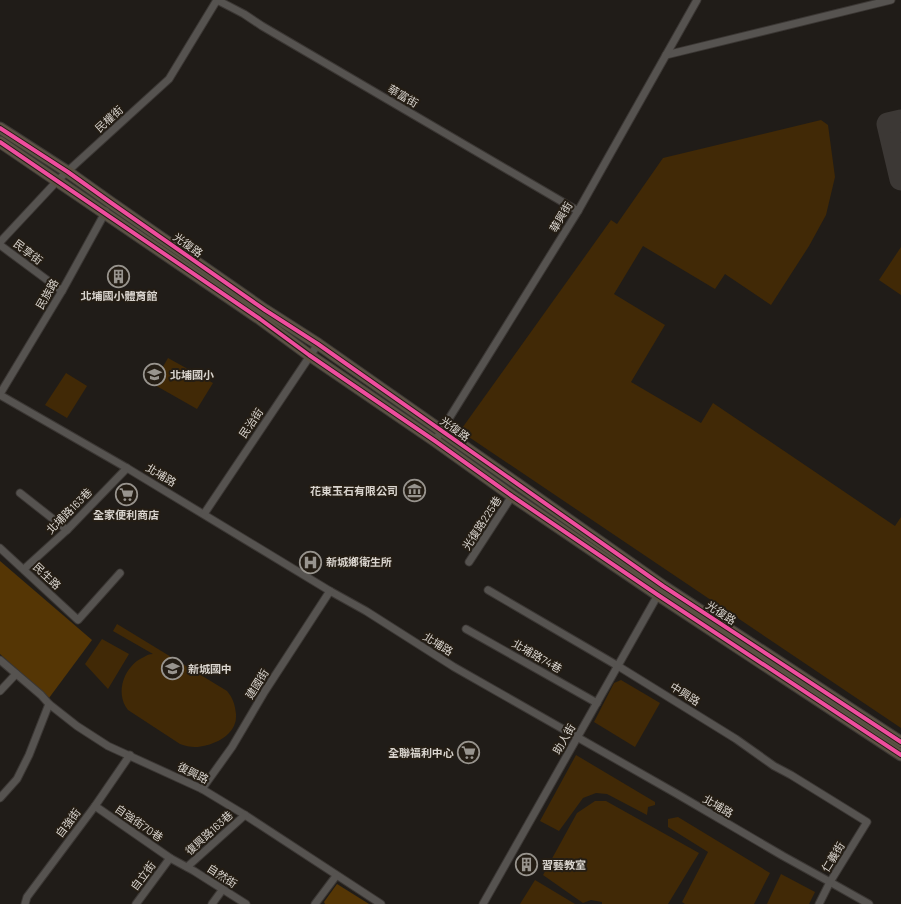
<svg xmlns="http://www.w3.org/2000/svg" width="901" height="904" font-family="Barlow,'Noto Sans TC',sans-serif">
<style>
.green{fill:#412906}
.forest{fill:#553605}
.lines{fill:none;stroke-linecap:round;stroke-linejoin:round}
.taxiway{stroke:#3c3835;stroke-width:23}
.street-casing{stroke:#3b3734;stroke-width:9}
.primary-casing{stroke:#3b3734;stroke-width:13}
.street{stroke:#565350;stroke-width:7}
.primary{stroke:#5b5244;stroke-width:11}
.cycleway-casing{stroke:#241d14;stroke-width:6}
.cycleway{stroke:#ef4d9e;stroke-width:4}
.labels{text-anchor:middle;stroke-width:4;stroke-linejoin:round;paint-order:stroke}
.street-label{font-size:11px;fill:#d9d4ce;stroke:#241d14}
.poi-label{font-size:11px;font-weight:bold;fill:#d9d4ce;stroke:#241d14;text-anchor:start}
</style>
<rect width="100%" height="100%" fill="#201c18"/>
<g class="green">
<polygon points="821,120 828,125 835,177 826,215 809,246 771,305 725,274 715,289 643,246 614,294 665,325 631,382 701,423 713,403 895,526 901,517 901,728 460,431 611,220 617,224 663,158"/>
<polygon points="901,247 901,295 879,280"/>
<polygon points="168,358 213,383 197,409 153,384"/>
<polygon points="66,373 87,386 67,418 45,405"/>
<path d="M117,624l110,67c6,7 8,14 9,23 0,3 0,7 -1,9 -4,15 -26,24 -40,24 -5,0 -10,-1 -15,-3l-52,-34c-14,-18 -3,-45 16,-53 3,-2 5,-3 9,-3l-40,-23z"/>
<polygon points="102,639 129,654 108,689 85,664"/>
<polygon points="621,680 660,703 635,747 594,722 614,683"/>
<polygon points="576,755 655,802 655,805 648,807 647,815 607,794 596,793 583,798 559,831 540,821"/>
<polygon points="595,801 606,801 699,853 668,904 602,904 602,902 591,900 583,903 543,875 577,813"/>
<polygon points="678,817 770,873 754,904 685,904 682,902 708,852 668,827 668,819"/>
<polygon points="781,874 815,892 809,904 767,904"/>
<polygon points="535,880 575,904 520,904"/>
</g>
<g class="forest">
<polygon points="0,561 92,640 49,698 0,654"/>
<polygon points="337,884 369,904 325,904 324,902"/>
</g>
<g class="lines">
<polyline class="taxiway" points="901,121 888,124 901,179"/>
<defs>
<g id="street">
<polyline points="666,55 891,0"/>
<polyline points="0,242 58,180 169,79 217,0 244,14 262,26 578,211"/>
<polyline points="0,245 62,291"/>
<polyline points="0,394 62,291 106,211"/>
<polyline points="0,395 127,468 330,591 366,611 454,667 677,794 783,856 830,882 869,904"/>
<polyline points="435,441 578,211 697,0"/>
<polyline points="20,493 67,530"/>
<polyline points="204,514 318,344"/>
<polyline points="0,548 78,620 120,573"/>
<polyline points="469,562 512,496"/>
<polyline points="24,569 67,530 127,468"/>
<polyline points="488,590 618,666 736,739 774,766 791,775 867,822 830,882 819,904"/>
<polyline points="466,629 597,703"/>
<polyline points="0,660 41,695 49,704 77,726 108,746 202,789 245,815 381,904"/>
<polyline points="0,691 16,674"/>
<polyline points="202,789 232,747 265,691 330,591"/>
<polyline points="0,798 17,779 29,755 49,704"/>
<polyline points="95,806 170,858"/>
<polyline points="187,867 245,815"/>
<polyline points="25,904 27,897 95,806 130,755"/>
<polyline points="136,904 170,858 194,871 246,904"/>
<polyline points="212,904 223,889"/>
<polyline points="315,904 336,876"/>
<polyline points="483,904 659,593"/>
</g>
<g id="primary">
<polyline points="0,128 68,172 110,202 265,310 318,344 663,586 901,742"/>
<polyline points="0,142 260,319 309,355 435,441 512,496 658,595 901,755"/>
</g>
</defs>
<use href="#street" class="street-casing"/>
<use href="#primary" class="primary-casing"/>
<use href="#street" class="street"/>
<use href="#primary" class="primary"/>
<defs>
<g id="cycleway">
<polyline points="0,128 68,172 110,202 265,310 318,344 663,586 901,742"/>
<polyline points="0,142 260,319 309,355 435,441 512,496 658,595 901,755"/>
</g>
</defs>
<use href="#cycleway" class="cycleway-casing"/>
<use href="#cycleway" class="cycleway"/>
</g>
<defs>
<symbol id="building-ring" viewBox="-11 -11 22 22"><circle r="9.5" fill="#241d14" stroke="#98948e" stroke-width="1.5"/><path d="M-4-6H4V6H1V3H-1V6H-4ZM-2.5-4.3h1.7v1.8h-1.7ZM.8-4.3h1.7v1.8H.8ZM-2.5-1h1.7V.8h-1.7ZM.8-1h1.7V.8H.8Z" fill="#98948e"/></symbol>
<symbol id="school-ring" viewBox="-11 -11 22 22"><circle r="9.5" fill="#241d14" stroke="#98948e" stroke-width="1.5"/><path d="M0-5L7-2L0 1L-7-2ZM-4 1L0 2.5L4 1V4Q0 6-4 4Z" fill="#98948e"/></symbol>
<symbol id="museum-ring" viewBox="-11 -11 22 22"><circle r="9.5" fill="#241d14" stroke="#98948e" stroke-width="1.5"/><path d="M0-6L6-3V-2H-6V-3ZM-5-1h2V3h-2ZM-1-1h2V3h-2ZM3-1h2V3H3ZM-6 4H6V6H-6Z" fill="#98948e"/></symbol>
<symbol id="supermarket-ring" viewBox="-11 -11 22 22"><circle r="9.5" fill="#241d14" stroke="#98948e" stroke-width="1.5"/><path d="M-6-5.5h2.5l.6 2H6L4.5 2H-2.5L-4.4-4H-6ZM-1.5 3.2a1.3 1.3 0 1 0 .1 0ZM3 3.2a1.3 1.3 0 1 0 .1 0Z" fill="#98948e"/></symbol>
<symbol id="hospital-ring" viewBox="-11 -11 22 22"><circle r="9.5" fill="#241d14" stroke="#98948e" stroke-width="1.5"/><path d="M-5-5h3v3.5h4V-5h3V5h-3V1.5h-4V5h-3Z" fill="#98948e"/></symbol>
</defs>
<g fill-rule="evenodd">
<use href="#building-ring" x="106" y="264" width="25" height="25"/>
<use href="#school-ring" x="142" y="362" width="25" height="25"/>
<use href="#museum-ring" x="402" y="478" width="25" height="25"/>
<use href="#supermarket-ring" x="114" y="482" width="25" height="25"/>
<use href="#hospital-ring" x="298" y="550" width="25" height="25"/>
<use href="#school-ring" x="160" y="656" width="25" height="25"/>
<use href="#supermarket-ring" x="456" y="740" width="25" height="25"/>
<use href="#building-ring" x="514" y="852" width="25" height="25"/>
</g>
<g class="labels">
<g class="street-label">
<text transform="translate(403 96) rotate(30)" y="4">華富街</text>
<text transform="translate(109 119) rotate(-42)" y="4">民權街</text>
<text transform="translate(561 217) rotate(-59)" y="4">華興街</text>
<text transform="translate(188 245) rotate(35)" y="4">光復路</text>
<text transform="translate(28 252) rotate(37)" y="4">民享街</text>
<text transform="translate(47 294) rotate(-60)" y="4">民族路</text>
<text transform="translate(251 423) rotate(-56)" y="4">民治街</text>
<text transform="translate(455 429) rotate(35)" y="4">光復路</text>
<text transform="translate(161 475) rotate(31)" y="4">北埔路</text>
<text transform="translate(69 511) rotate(-45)" y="4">北埔路163巷</text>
<text transform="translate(482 523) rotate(-57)" y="4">光復路225巷</text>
<text transform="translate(47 576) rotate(43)" y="4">民生路</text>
<text transform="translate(721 613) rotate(33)" y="4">光復路</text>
<text transform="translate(438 644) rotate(32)" y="4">北埔路</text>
<text transform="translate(537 656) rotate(30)" y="4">北埔路74巷</text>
<text transform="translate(257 684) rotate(-58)" y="4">建國街</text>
<text transform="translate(685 694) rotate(32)" y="4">中興路</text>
<text transform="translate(564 739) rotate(-60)" y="4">助人街</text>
<text transform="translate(193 773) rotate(26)" y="4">復興路</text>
<text transform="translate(718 806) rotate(30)" y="4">北埔路</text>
<text transform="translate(68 823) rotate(-53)" y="4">自強街</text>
<text transform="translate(139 823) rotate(35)" y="4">自強街70巷</text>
<text transform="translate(209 833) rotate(-42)" y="4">復興路163巷</text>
<text transform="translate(833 857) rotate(-58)" y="4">仁義街</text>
<text transform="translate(143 876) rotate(-53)" y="4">自立街</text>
<text transform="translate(222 876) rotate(33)" y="4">自然街</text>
</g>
<g class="poi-label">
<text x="119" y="300" text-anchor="middle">北埔國小體育館</text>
<text x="170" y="379">北埔國小</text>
<text x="398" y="495" text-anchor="end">花東玉石有限公司</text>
<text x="126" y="519" text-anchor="middle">全家便利商店</text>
<text x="326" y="566">新城鄉衛生所</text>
<text x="188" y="673">新城國中</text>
<text x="454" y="757" text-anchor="end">全聯福利中心</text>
<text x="542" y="869">習藝教室</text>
</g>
</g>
</svg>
